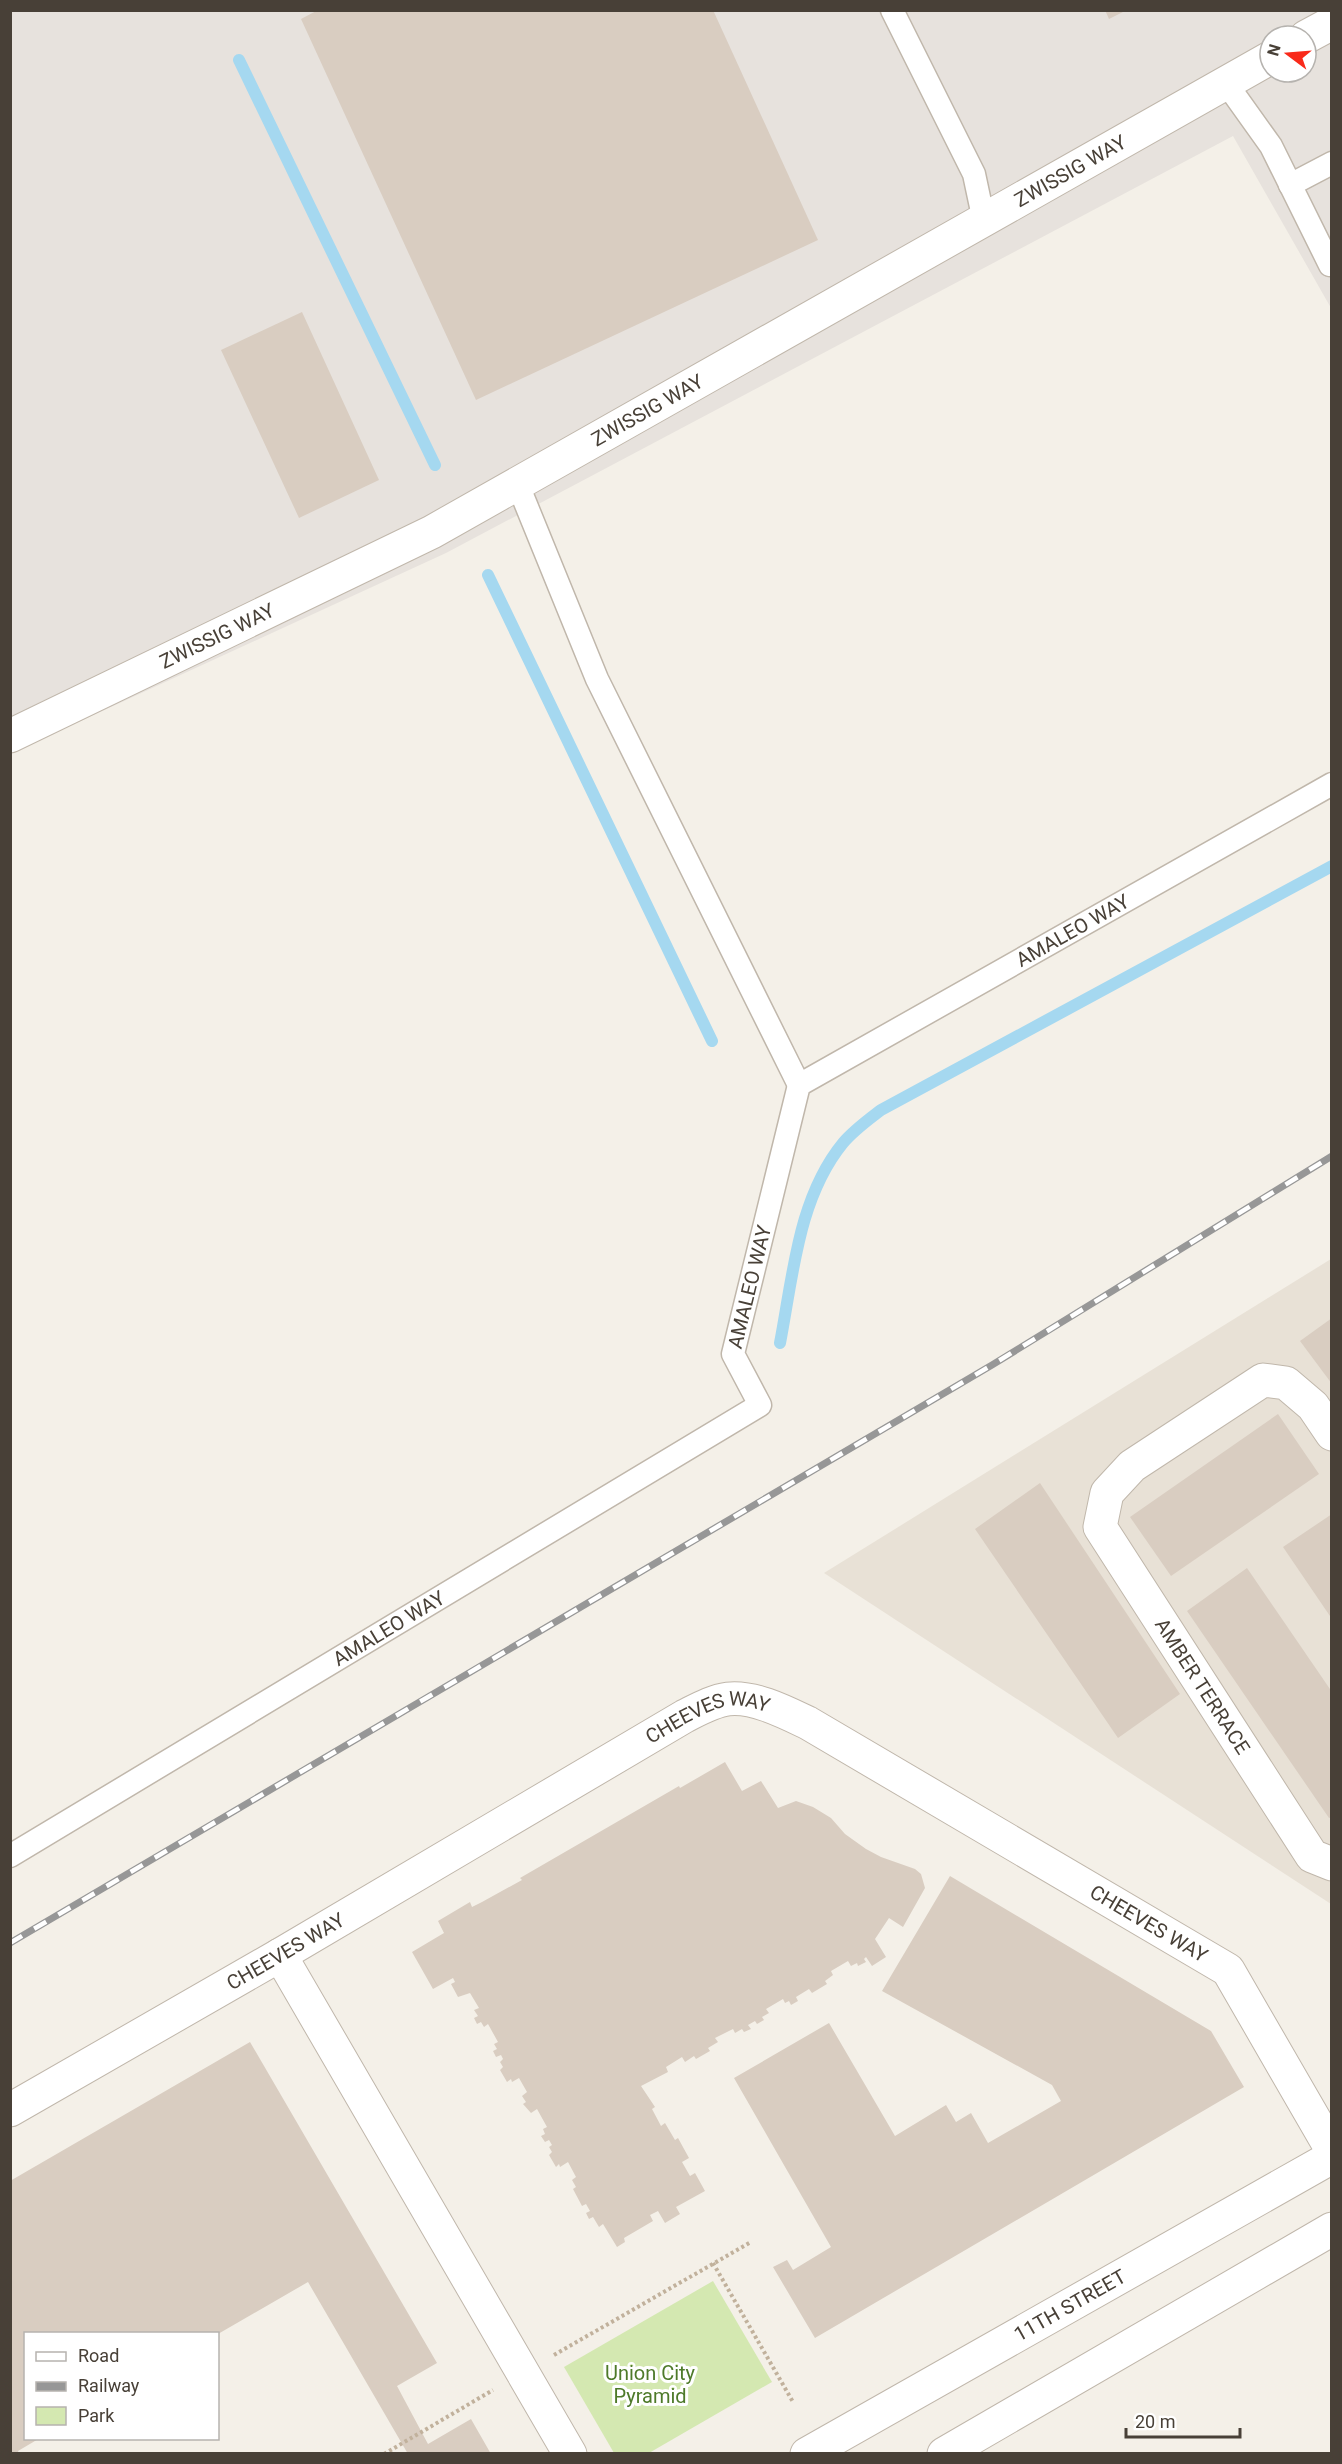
<svg xmlns="http://www.w3.org/2000/svg" width="1342" height="2464" font-family="Roboto,sans-serif">
<style>
.residential{fill:#e8e1d6}
.industrial{fill:#e7e2dd;fill-rule:evenodd}
.green{fill:#d4e8b1}
.lines{fill:none;stroke-linecap:round;stroke-linejoin:round}
.stream{stroke:#a5d8f0;stroke-width:12}
.building{fill:#d9cdc1}
.lane-casing{stroke:#c0b7ab;stroke-width:25}
.street-casing{stroke:#c0b7ab;stroke-width:35}
.path{stroke:#c1b19c;stroke-width:4;stroke-dasharray:3 3;stroke-linecap:butt}
.lane{stroke:#fff;stroke-width:22}
.street{stroke:#fff;stroke-width:33}
.rail-casing{stroke:#979797;stroke-width:7}
.rail{stroke:#fff;stroke-width:4.5;stroke-dasharray:14;stroke-linecap:butt}
.labels{text-anchor:middle;stroke-width:6;stroke-linejoin:round;paint-order:stroke}
.street-label{font-size:20px;fill:#484037;stroke:#fff}
.park-label{font-size:20px;fill:#4e7a2a;stroke:#fff}
</style>
<rect width="100%" height="100%" fill="#f4f0e8"/>
<polygon class="residential" points="1331,1259 1331,1904 824,1573"/>
<path class="industrial" d="M10,11h1321v297l-98,-172 -787,417 -435,200zM1270,36h36v36h-36z"/>
<polygon class="green" points="713,2281 772,2382 649,2453 614,2453 564,2367"/>
<g class="lines">
<g class="stream">
<polyline points="239,60 435,465"/>
<polyline points="488,575 712,1041"/>
<path d="M780,1343c13,-67 18,-145 63,-200 11,-13 25,-23 38,-33l451,-244"/>
</g>
</g>
<g class="building">
<polygon points="318,10 713,10 818,240 476,400 301,19"/>
<polygon points="1105,10 1127,10 1109,19"/>
<polygon points="302,312 379,480 299,518 221,350"/>
<polygon points="1332,1318 1332,1384 1300,1341"/>
<polygon points="1278,1414 1319,1474 1171,1576 1130,1517"/>
<polygon points="1040,1483 1180,1694 1118,1738 975,1529"/>
<polygon points="1332,1514 1332,1619 1283,1547"/>
<polygon points="1247,1568 1332,1692 1332,1817 1329,1818 1187,1611"/>
<polygon points="725,1762 742,1791 761,1781 778,1808 796,1801 813,1807 831,1818 845,1834 866,1849 881,1857 915,1869 921,1874 925,1888 903,1927 889,1918 875,1939 886,1957 872,1966 866,1957 864,1959 866,1962 858,1966 857,1963 851,1966 848,1961 831,1971 833,1975 825,1981 827,1984 812,1993 809,1989 796,1997 798,2001 791,2005 789,2001 785,2003 783,1999 766,2009 769,2013 762,2017 764,2020 757,2024 755,2021 748,2025 751,2029 744,2032 742,2029 735,2033 733,2029 715,2038 718,2042 708,2048 710,2051 696,2059 694,2056 685,2062 682,2057 666,2067 668,2072 641,2086 655,2107 652,2109 661,2126 665,2123 675,2140 678,2138 689,2158 682,2162 690,2176 695,2173 705,2191 676,2207 680,2214 665,2223 658,2211 650,2215 653,2221 624,2238 625,2242 617,2247 603,2224 599,2227 593,2217 589,2219 586,2213 590,2211 586,2204 582,2206 573,2189 576,2187 572,2180 576,2177 568,2162 560,2167 559,2164 556,2167 549,2155 552,2152 549,2147 552,2145 549,2140 545,2142 541,2136 545,2134 543,2129 547,2127 537,2109 531,2113 523,2104 526,2102 522,2096 527,2092 519,2078 512,2082 511,2079 507,2082 500,2070 503,2067 500,2062 503,2059 501,2055 496,2057 493,2051 497,2049 494,2044 498,2042 488,2024 484,2027 481,2022 477,2024 474,2018 478,2016 474,2010 479,2008 470,1993 458,1997 451,1984 455,1982 453,1978 433,1989 412,1952 444,1933 438,1921 470,1902 472,1907 482,1902 522,1880 520,1878 679,1786 680,1788"/>
<polygon points="950,1876 1211,2031 1244,2087 815,2338 773,2267 787,2260 793,2270 831,2247 734,2078 829,2023 895,2136 946,2105 956,2122 971,2113 988,2143 1061,2101 1052,2085 882,1991"/>
<polygon points="250,2042 437,2363 397,2386 428,2444 471,2419 491,2454 408,2454 308,2282 218,2334 26,2334 26,2438 40,2438 18,2451 19,2454 10,2454 10,2181"/>
</g>
<g class="lines">
<defs>
<g id="lane">
<polyline points="892,10 974,174 984,221"/>
<polyline points="1226,83 1271,146 1330,265"/>
<polyline points="1290,185 1332,163"/>
<polyline points="518,485 597,679 799,1085"/>
<path id="s1" d="M10,1856l750,-451 -27,-51 66,-269 533,-301"/>
</g>
<g id="street">
<polyline points="1306,37 1332,23"/>
<path id="s2" d="M10,736l422,-204 838,-474"/>
<path id="s3" d="M1332,1434l-19,-28 -27,-23 -23,-3 -131,86 -25,27 -7,34 212,329 20,8"/>
<polyline points="280,1955 570,2454"/>
<path id="s4" d="M10,2110l270,-155 405,-239c14,-7 28,-15 43,-17 26,-3 57,13 80,24l420,247 104,180"/>
<path id="s5" d="M807,2454l525,-297"/>
<polyline points="944,2454 1332,2229"/>
</g>
</defs>
<use href="#lane" class="lane-casing"/>
<use href="#street" class="street-casing"/>
<g class="path">
<polyline points="713,2263 793,2402"/>
<polyline points="554,2355 751,2242"/>
<polyline points="384,2454 493,2390"/>
</g>
<use href="#lane" class="lane"/>
<use href="#street" class="street"/>
<defs>
<polyline id="rail" points="10,1943 992,1365 1332,1156"/>
</defs>
<use href="#rail" class="rail-casing"/>
<use href="#rail" class="rail"/>
</g>
<g class="labels">
<g class="street-label">
<text dy="7" stroke="none"><textPath href="#s2" startOffset="1202">ZWISSIG WAY</textPath></text>
<text dy="7" stroke="none"><textPath href="#s2" startOffset="716">ZWISSIG WAY</textPath></text>
<text dy="7" stroke="none"><textPath href="#s2" startOffset="230">ZWISSIG WAY</textPath></text>
<text dy="7" stroke="none"><textPath href="#s1" startOffset="1524">AMALEO WAY</textPath></text>
<text dy="7" stroke="none"><textPath href="#s1" startOffset="1002">AMALEO WAY</textPath></text>
<text dy="7" stroke="none"><textPath href="#s1" startOffset="442">AMALEO WAY</textPath></text>
<text dy="7" stroke="none"><textPath href="#s3" startOffset="510">AMBER TERRACE</textPath></text>
<text dy="7" stroke="none"><textPath href="#s4" startOffset="804">CHEEVES WAY</textPath></text>
<text dy="7" stroke="none"><textPath href="#s4" startOffset="1308">CHEEVES WAY</textPath></text>
<text dy="7" stroke="none"><textPath href="#s4" startOffset="318">CHEEVES WAY</textPath></text>
<text dy="7" stroke="none"><textPath href="#s5" startOffset="302">11TH STREET</textPath></text>
</g>
<g class="park-label">
<text x="650" y="2380">Union City<tspan x="650" dy="23">Pyramid</tspan></text>
</g>
</g>
<rect width="1342" height="2464" fill="none" stroke="#484037" stroke-width="24"/>
<rect x="24" y="2332" width="195" height="108" fill="#ffffff" stroke="#b6b3af" stroke-width="1.5"/>
<rect x="36" y="2352" width="30" height="9" fill="#ffffff" stroke="#b6b3af" stroke-width="1.5"/>
<text x="78" y="2362" font-size="18" fill="#484037">Road</text>
<rect x="36" y="2382" width="30" height="9" fill="#979797" stroke="#b6b3af" stroke-width="1.5"/>
<text x="78" y="2392" font-size="18" fill="#484037">Railway</text>
<rect x="36" y="2407" width="30" height="18" fill="#d4e8b1" stroke="#b6b3af" stroke-width="1.5"/>
<text x="78" y="2422" font-size="18" fill="#484037">Park</text>
<g transform="translate(1288 54) rotate(286)"><circle r="28" fill="#ffffff" stroke="#b6b3af" stroke-width="1.5"/>
<path d="M0-4.5L10 22L0 15L-10 22Z" fill="#f92a1a"/>
<text y="-9" font-size="16" font-weight="bold" text-anchor="middle" fill="#484037">N</text>
</g>
<path d="M1126 2428v9h114v-9" fill="none" stroke="#484037" stroke-width="3"/>
<text x="1135" y="2428" font-size="18" fill="#484037" stroke="#ffffff" stroke-width="4.5" paint-order="stroke">20 m</text>
</svg>
